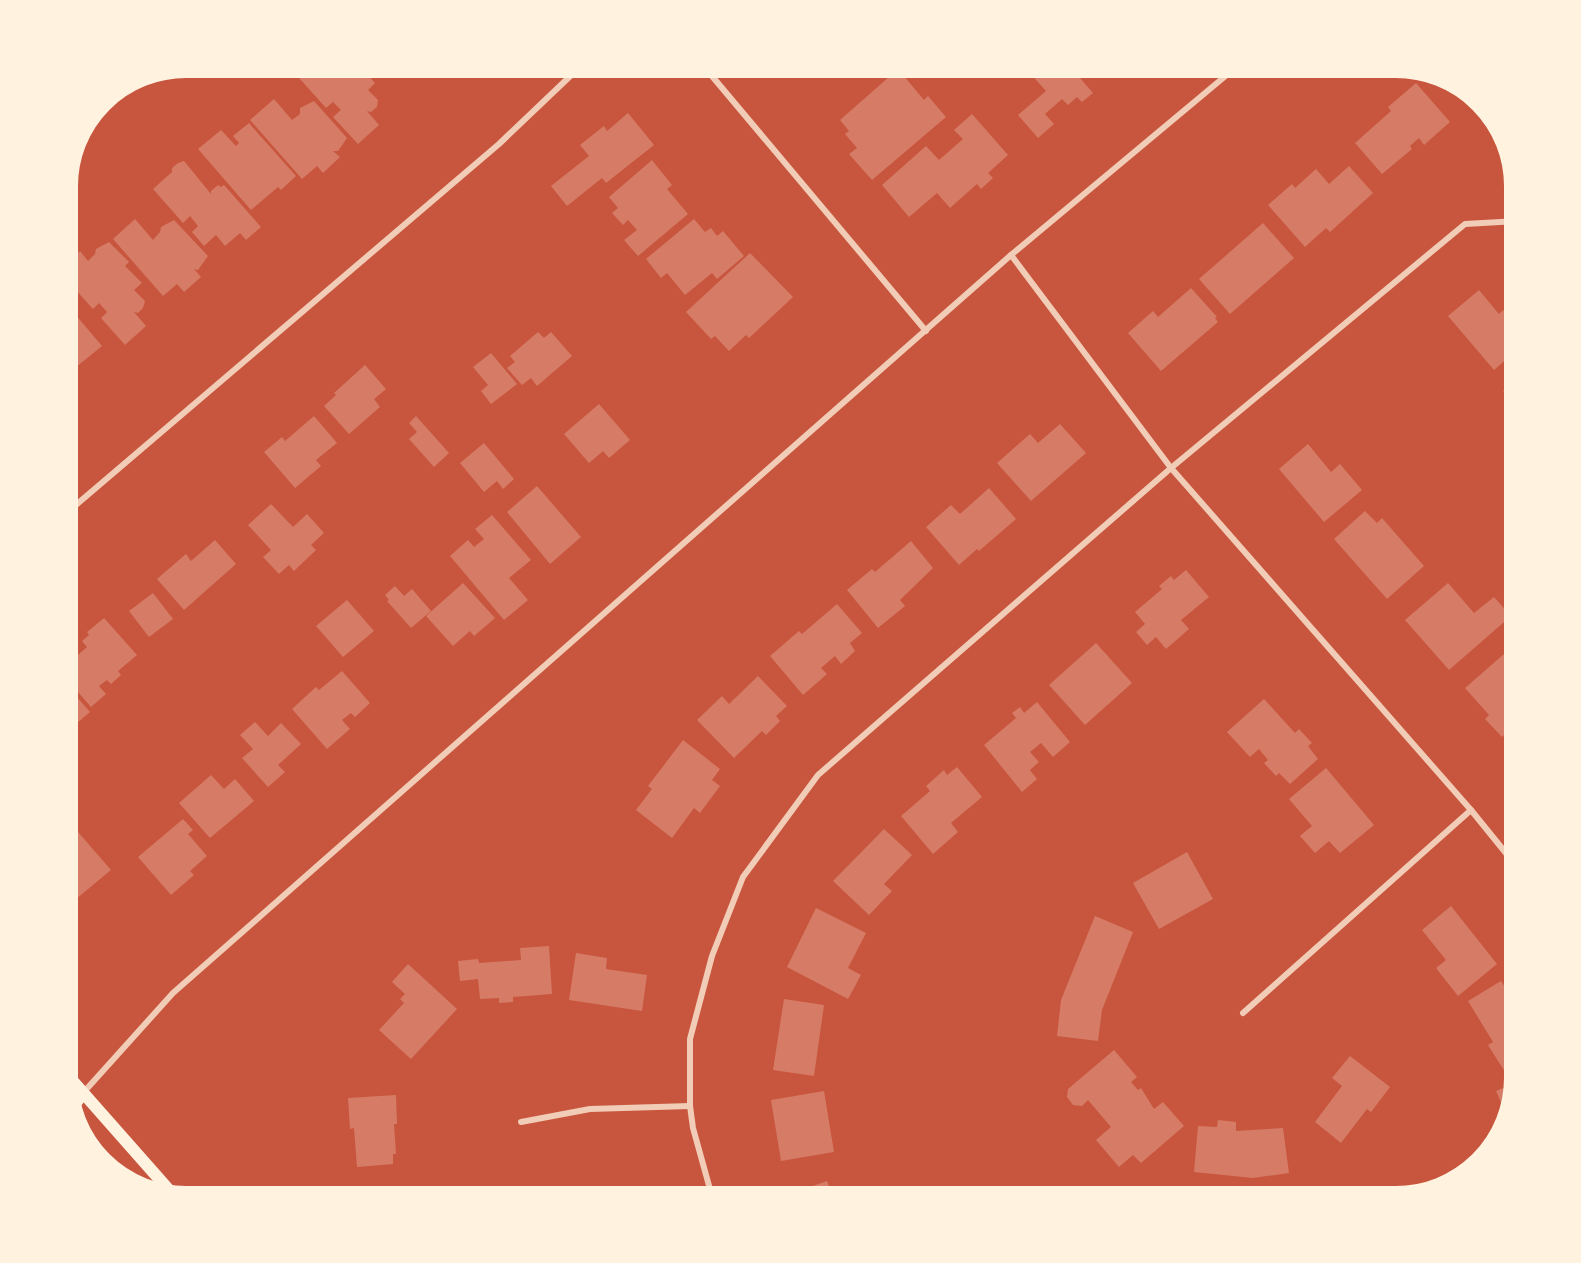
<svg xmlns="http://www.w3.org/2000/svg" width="1581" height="1263" font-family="'Source Sans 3',sans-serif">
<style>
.building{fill:#d67c66}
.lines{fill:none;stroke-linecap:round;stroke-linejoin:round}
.minor{stroke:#f1ccb7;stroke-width:6}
.secondary{stroke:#fff3e0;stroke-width:12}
.rim{fill:none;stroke:#fff3e0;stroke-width:8}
</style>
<rect width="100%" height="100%" fill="#c8553d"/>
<g class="building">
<polygon points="298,63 361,63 359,65 375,83 368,90 378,100 377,107 371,112 367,111 379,125 358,144 333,117 341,110 333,102 326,108 291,69"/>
<polygon points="1021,63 1067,63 1093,93 1082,102 1077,97 1068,105 1062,99 1045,114 1054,124 1038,138 1018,115 1046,91"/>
<polygon points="898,69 924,100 928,96 946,117 872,180 849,154 857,148 845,134 849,131 840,120"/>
<polygon points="1416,83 1450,122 1424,145 1419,138 1410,146 1412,149 1382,174 1355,143 1391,111 1388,107"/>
<polygon points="1470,90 1476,93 1482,101 1469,100"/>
<polygon points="274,99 292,120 300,114 300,108 314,101 347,138 338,151 333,151 340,157 323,173 317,166 302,179 250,120"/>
<polygon points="628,113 654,145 606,183 602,178 567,206 551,186 589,156 580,145 604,126 607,131"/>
<polygon points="972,114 1008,155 988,173 993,178 981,189 977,184 950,208 937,193 909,217 882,185 926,146 939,160 963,139 954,130"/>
<polygon points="249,123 296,176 281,190 278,187 251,210 198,149 221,130 236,146 239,143 233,136"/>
<polygon points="652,160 672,185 667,189 688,214 638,256 624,240 637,230 628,220 623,225 612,213 618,208 609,197"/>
<polygon points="184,161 211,194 211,191 218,185 221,187 224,185 261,227 246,240 240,233 225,246 216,235 204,246 192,232 198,226 190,216 183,223 153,189 172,172 172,168 178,163"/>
<polygon points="1349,166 1373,193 1330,232 1326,228 1305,247 1268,205 1292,184 1295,188 1316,169 1329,184"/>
<polygon points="135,219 153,240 160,232 161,227 174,220 208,256 198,270 194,269 201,277 184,292 177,284 163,296 113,239"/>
<polygon points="694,219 705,232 711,228 717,236 723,231 744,256 717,279 712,273 685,295 667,273 661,278 646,259"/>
<polygon points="1263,223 1294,258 1230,314 1199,279"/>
<polygon points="109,242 129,262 125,266 142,283 134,290 145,301 143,308 138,313 134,312 146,326 125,345 101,318 107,312 99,303 93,309 63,276 63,266 80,251 88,261 95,254 96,249"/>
<polygon points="750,253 793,297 749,338 746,335 729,351 715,336 711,339 686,312"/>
<polygon points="1191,288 1217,317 1215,318 1218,322 1161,371 1128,333 1153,311 1158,317"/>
<polygon points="1479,290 1499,314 1503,310 1512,321 1508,324 1518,336 1518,349 1494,370 1448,316"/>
<polygon points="63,300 102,346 75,368 71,363 63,369"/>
<polygon points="538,332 544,338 551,332 572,356 537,386 531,378 522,385 507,368 515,362 510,356"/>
<polygon points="491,353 517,384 491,404 481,391 488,385 473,367"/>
<polygon points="365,365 386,389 374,399 380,407 349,434 324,406 336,395 334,393"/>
<polygon points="1518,377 1518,408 1503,391"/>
<polygon points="599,404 630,440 609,458 603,451 589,463 564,434"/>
<polygon points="314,416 337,443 316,460 321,466 295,488 264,452 282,437 285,441"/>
<polygon points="416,416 449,453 434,467 409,439 417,432 409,423"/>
<polygon points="1060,424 1086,453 1031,501 997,463 1030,434 1038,443"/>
<polygon points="484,443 514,479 503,489 497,481 484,492 460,463"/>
<polygon points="1308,444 1331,472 1340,464 1362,490 1324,522 1279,469"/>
<polygon points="537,486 581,537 550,564 507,512"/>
<polygon points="989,488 1016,519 979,551 977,549 959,565 926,527 951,505 960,514"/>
<polygon points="271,504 293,527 307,514 324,533 311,545 316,550 294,571 289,565 279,574 263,557 271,550 248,525"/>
<polygon points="1365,511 1377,523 1382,518 1424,566 1387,599 1334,539"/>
<polygon points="492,515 531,560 509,578 528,600 504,620 450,556 468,540 474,547 484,539 475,529"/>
<polygon points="215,540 236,564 184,610 157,579 186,554 191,561"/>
<polygon points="911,541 933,568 900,600 905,606 878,628 847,590 872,569 875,572"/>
<polygon points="1186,570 1209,597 1181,620 1189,629 1166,649 1156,637 1147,645 1136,632 1145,624 1135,612 1162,589 1159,586 1171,576 1174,580"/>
<polygon points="463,583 495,618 474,636 470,631 453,646 426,616"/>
<polygon points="1448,583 1474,613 1494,597 1511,616 1449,670 1405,620"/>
<polygon points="395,586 404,596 412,589 431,611 411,628 387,601 389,600 385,595"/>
<polygon points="153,593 173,619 149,637 129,611"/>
<polygon points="347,600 374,631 343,657 316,626"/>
<polygon points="837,604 862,633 850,643 855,651 841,664 835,656 821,668 827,674 803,695 770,656 799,631 802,634"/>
<polygon points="104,618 137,655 118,671 121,675 111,684 107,680 99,686 106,694 91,707 63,675 63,668 87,647 82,641 89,635 87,632"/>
<polygon points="1096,643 1132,683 1085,725 1049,685"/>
<polygon points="1504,654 1518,670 1518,739 1512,744 1505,734 1502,737 1485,719 1489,715 1465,688"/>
<polygon points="342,671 370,703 355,717 351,713 342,720 350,729 327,749 292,709 316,687 319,690"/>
<polygon points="758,676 787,706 776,716 780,721 766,735 762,731 734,758 697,720 722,696 729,704"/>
<polygon points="63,681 90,712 63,735"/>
<polygon points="1264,699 1295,733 1299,729 1312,743 1308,746 1318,759 1290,784 1279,773 1276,776 1264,763 1268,760 1259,749 1250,757 1227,732"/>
<polygon points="1037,702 1070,742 1053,757 1041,743 1030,752 1039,762 1030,770 1037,779 1022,792 984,745 1016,718 1012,713 1020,707 1024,713"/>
<polygon points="255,722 268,736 281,723 301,744 278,765 285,772 268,787 242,758 253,749 240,735"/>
<polygon points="683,740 720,769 712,780 720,786 700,813 694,808 672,838 636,810 652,789 648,786"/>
<polygon points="957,767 982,797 951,823 958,832 933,854 901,816 930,791 926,786 944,770 947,775"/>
<polygon points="1326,768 1374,825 1340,853 1329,841 1315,853 1300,836 1312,826 1289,799"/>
<polygon points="211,775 224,789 235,779 254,801 210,838 179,803"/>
<polygon points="65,817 111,870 76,899 63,885 63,818"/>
<polygon points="183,819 193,830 188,834 207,856 190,871 194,875 171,895 138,857"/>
<polygon points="884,829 912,855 884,884 892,891 869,915 833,881"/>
<polygon points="1187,852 1213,899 1159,929 1133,883"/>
<polygon points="1451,906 1497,964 1458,996 1436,968 1446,960 1422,930"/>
<polygon points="816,908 866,933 848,968 861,975 848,999 787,967"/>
<polygon points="1095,916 1133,932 1102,1010 1098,1041 1057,1036 1061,1000"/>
<polygon points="549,946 552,994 513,997 513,1002 499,1003 499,998 480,999 478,979 460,981 458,961 478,959 479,963 521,960 520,948"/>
<polygon points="576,953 607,958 606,969 647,975 642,1011 569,1000"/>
<polygon points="408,964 457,1009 411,1059 379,1030 404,1003 400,999 405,994 392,982"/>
<polygon points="1501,981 1509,993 1516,989 1518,993 1518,1064 1505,1072 1488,1045 1493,1042 1468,1001"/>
<polygon points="784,999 824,1005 814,1076 773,1070"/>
<polygon points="1114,1050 1137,1077 1131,1082 1138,1090 1141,1088 1154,1109 1163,1102 1184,1126 1141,1163 1133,1155 1119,1167 1096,1140 1111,1127 1088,1100 1082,1106 1073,1105 1067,1097 1068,1089"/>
<polygon points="1350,1056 1390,1087 1371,1112 1367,1109 1341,1143 1315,1122 1342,1086 1332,1078"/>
<polygon points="1517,1082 1513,1107 1505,1111 1496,1091"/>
<polygon points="824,1091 834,1152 781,1161 771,1100"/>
<polygon points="396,1095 397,1124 394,1124 396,1154 393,1154 393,1164 357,1167 354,1128 350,1129 348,1098"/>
<polygon points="1218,1120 1236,1122 1236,1131 1283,1128 1289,1173 1253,1178 1194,1172 1198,1126 1217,1127"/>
<polygon points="827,1181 834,1200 792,1200 790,1194"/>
</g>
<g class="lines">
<g class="minor">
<polyline points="701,63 926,331"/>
<polyline points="1011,255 1171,468 1471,810 1518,868"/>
<polyline points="63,516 499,144 584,63"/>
<polyline points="1243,1013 1471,810"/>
<polyline points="83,1093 173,993 1011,255 1241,63"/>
<polyline points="521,1122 590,1109 690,1106"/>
<polyline points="713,1200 693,1128 690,1106 690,1039 712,956 743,877 818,775 1171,468 1465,224 1518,221"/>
</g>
<g class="secondary">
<polyline points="63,1070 176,1198"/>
<polyline points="70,1111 83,1093"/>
</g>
</g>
<path d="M0 0H1581V1263H0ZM186 74H1396A112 112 0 0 1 1508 186V1078A112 112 0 0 1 1396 1190H186A112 112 0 0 1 74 1078V186A112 112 0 0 1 186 74Z" fill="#fff3e0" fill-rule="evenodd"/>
<path class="rim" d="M186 74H1396A112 112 0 0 1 1508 186V1078A112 112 0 0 1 1396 1190H186A112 112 0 0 1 74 1078V186A112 112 0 0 1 186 74Z"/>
</svg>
